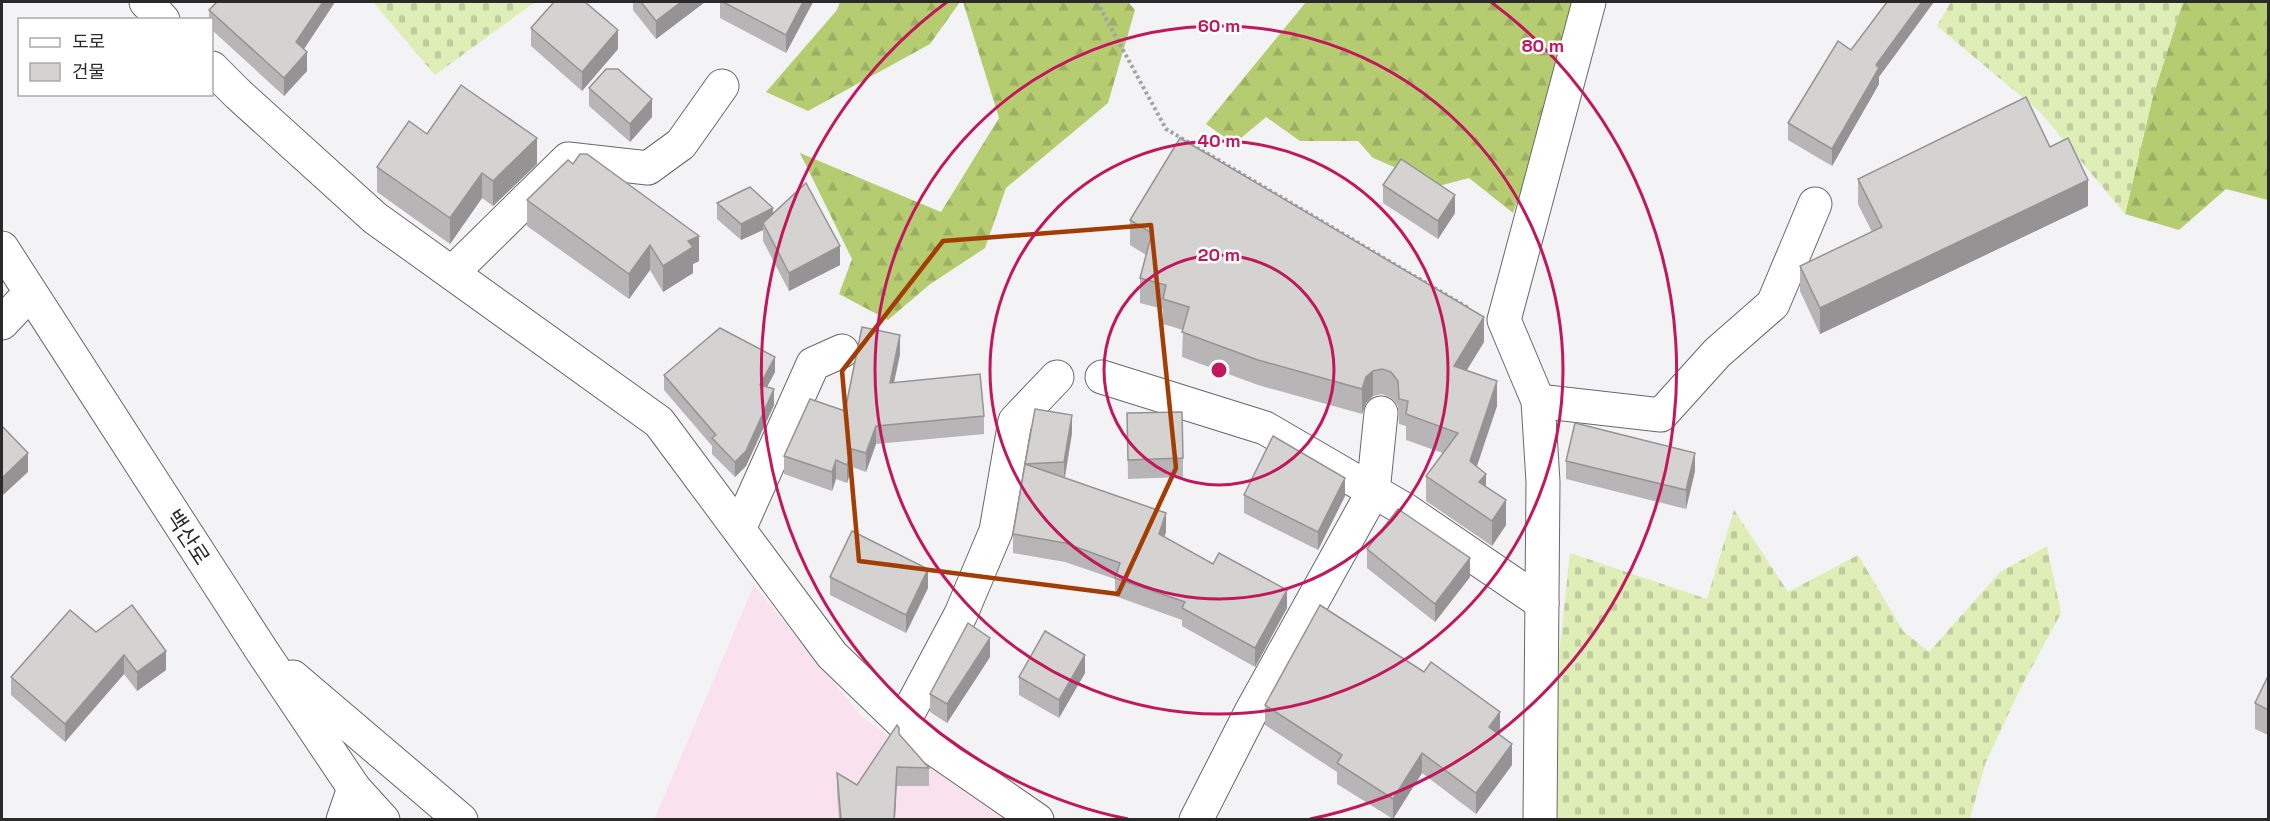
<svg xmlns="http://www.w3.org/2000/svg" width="2270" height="821" font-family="'Space Grotesk','Noto Sans KR',sans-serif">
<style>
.commercial{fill:#f9e2ee}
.forest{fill:url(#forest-firs)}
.cemetery{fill:url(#cemetery-stones)}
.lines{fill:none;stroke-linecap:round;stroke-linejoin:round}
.minor-casing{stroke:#68686a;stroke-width:35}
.major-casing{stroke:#68686a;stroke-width:35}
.path{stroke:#a3a3a5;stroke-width:4;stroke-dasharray:3 3;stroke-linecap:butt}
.minor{stroke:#fff;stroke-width:33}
.major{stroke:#fff;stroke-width:33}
.wall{fill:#b7b5b5}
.shaded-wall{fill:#959393}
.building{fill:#d5d2d2;stroke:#959393;stroke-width:1.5}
.marked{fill:none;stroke:#a23e05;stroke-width:4.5;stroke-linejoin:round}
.ring{fill:none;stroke:#c2185b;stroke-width:3}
.labels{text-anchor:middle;stroke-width:5;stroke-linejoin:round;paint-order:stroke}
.street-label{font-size:22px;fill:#2a2a2b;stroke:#fff}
.centre{fill:#c2185b;stroke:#fff;stroke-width:3}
.ring-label{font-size:18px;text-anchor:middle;font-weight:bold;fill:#c2185b;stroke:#fff;stroke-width:5;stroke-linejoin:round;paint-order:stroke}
</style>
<defs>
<pattern id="forest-firs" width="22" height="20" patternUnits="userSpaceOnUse" patternTransform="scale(1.5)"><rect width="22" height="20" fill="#b5cc71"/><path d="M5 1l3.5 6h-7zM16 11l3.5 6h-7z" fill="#9caf62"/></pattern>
<pattern id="cemetery-stones" width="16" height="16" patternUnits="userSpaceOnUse" patternTransform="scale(1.5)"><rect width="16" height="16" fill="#deeeb6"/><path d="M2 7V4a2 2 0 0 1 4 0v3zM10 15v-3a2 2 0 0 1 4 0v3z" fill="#bfcc9d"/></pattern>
</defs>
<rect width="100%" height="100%" fill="#f3f3f5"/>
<polygon class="commercial" points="754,585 862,717 1008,819 654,820"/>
<g class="forest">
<polygon points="840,2 960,2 930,44 808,111 766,92 837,10"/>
<polygon points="963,2 1128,2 1135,10 1108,103 1006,188 985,248 929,285 888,320 839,294 852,259 800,153 941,212 999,118"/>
<polygon points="1306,2 1573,2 1533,160 1513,213 1469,178 1439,186 1373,158 1358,141 1300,141 1266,117 1234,144 1206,124"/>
<polygon points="2183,2 2268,2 2268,200 2226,189 2179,230 2125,214 2153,96"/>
</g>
<g class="cemetery">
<polygon points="373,2 535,2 435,75"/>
<polygon points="1951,2 2183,2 2153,96 2125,214 2040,112 1937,26"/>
<polygon points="1734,510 1788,592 1858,555 1903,631 1929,652 2000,572 2047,546 2061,613 2021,687 1985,764 1970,819 1555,820 1558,665 1570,553 1707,599"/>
</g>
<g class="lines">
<defs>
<g id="minor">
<polyline points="146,2 163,20"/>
<polyline points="212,68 238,94 375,218 659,422 832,655 917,737 1037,820"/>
<polyline points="452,273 568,159 648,168 681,144 722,86"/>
<polyline points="2,323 30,293"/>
<polyline points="1102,377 1265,428 1404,509 1542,603"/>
<polyline points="1538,401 1661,415 1717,353 1773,304 1815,204"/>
<polyline points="739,529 813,364 842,351"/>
<polyline points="903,723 961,614 996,531 1015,421 1057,377"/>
<polyline points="1196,820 1251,712 1373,492 1381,413"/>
<polyline points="1540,820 1543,482 1538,401 1504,320 1589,2"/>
</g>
<g id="major">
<polyline points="2,248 262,651 354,788 383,820"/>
<polyline points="293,677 461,820"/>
<polyline points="343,820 354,788"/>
</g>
</defs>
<use href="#minor" class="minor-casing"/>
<use href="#major" class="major-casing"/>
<polyline class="path" points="1097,2 1166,129 1470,309"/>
<use href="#minor" class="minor"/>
<use href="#major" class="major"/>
</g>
<g class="wall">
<polygon points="217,2 335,2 304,49 307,71 284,96 212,30 212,20 209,20 209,10"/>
<polygon points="633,2 705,2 656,39 633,10"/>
<polygon points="720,2 813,2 786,53 720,18"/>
<polygon points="531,28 618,49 582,91 531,46"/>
<polygon points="1879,77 1879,84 1832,166 1788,140 1788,123"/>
<polygon points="589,88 652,117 630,142 589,106"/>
<polygon points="427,134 537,164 493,206 482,198 450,244 377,192 377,167"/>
<polygon points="2050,147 2088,206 1820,334 1800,291 1800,266 1872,232 1858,204 1858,179"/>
<polygon points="1383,185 1455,213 1438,239 1383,203"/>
<polygon points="527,200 699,261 693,264 693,273 663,292 650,270 629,299 527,226"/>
<polygon points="717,203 773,213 840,265 789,291 763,241 763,230 741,240 717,219"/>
<polygon points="1130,220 1484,342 1467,370 1497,406 1476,467 1506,525 1492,546 1426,501 1426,476 1443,453 1406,440 1406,426 1399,424 1398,406 1391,398 1382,394 1373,396 1366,403 1362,414 1258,385 1182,357 1183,330 1163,324 1163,309 1140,303 1140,278 1146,255 1130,245"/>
<polygon points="900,354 894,382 984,416 984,434 876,444 866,472 852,467 847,483 836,479 832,491 784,474 784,456 845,411"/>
<polygon points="775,372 767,387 774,405 746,466 735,477 712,454 712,446 664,390 664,375"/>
<polygon points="1127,413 1183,458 1183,477 1128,479"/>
<polygon points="1072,433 1065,478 1166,532 1164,537 1287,608 1255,667 1182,626 1182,620 1115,596 1115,579 1065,562 1013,553 1013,534 1025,464"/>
<polygon points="1566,461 1695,471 1686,509 1566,479"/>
<polygon points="1244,495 1345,496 1318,550 1244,513"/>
<polygon points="1367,549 1470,577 1435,622 1367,568"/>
<polygon points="830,577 928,588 906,633 830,595"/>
<polygon points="96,632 166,670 137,691 124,674 65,742 11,695 11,677"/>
<polygon points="990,657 947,723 930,712 930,694"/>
<polygon points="1085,673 1059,718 1019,695 1019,677"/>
<polygon points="2268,676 2268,735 2255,729 2255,703"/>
<polygon points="1265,705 1500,733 1499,734 1512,765 1476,814 1422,773 1393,819 1337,784 1337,772 1265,725"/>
<polygon points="899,734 929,768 929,786 897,786 895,819 839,819 837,791 837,773 857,785"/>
</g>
<g class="shaded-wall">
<polygon points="323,2 335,2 296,61 296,42"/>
<polygon points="681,2 705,2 656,39 656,21"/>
<polygon points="803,2 813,2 786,53 786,35"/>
<polygon points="1922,2 1934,2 1879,77 1879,84 1832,166 1832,149 1876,65"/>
<polygon points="618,30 618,49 582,91 582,72"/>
<polygon points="307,52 307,71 284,96 284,78"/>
<polygon points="652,99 652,117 630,142 630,124"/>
<polygon points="537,138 537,164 493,206 493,181"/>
<polygon points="482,173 482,198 450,244 450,218"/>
<polygon points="2088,180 2088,206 1820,334 1820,308"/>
<polygon points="1455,195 1455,213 1438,239 1438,221"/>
<polygon points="773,208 773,224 763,223 763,230 741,240 741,224"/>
<polygon points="699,236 699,261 693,264 693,273 663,292 663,266 688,241"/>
<polygon points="650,245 650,270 629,299 629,274"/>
<polygon points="840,246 840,265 789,291 789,273"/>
<polygon points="1484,317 1484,342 1454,391 1454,366"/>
<polygon points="900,335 900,354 890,401 890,383"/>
<polygon points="775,357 775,372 760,400 760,385"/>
<polygon points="1373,371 1373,396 1366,403 1362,414 1362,389 1366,377"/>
<polygon points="1497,381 1497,406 1470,487 1470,461"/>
<polygon points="774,389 774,405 746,466 735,477 735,462"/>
<polygon points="1072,415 1072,433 1064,481 1064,462"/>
<polygon points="876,426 876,444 866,472 866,453"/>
<polygon points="852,449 852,467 847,483 847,465"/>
<polygon points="28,453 28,472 2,496 2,478"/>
<polygon points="1695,453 1695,471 1686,509 1686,490"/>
<polygon points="836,460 836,479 832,491 832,472"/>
<polygon points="1486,474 1486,499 1479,482"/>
<polygon points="1345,478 1345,496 1318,550 1318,532"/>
<polygon points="1506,500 1506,525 1492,546 1492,521"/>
<polygon points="1166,513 1166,532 1159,552 1159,534"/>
<polygon points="1470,558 1470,577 1435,622 1435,604"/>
<polygon points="928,569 928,588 906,633 906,615"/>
<polygon points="1287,590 1287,608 1255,667 1255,648"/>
<polygon points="990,638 990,657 947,723 947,704"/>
<polygon points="166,651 166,670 137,691 137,672"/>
<polygon points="124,655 124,674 65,742 65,724"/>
<polygon points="1085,655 1085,673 1059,718 1059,700"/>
<polygon points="1500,712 1500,733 1489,747 1489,727"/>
<polygon points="1512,744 1512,765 1476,814 1476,793"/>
<polygon points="1422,753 1422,773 1393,819 1393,799"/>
<polygon points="897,767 895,819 894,819"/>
</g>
<g class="building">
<polygon points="217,2 323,2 296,42 307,52 284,78 209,10"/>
<polygon points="554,2 585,2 618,30 582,72 531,28"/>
<polygon points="641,2 681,2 656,21"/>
<polygon points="723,2 803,2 786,35"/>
<polygon points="1887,2 1922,2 1876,65 1879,68 1832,149 1788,123 1838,41 1851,50"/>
<polygon points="606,69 618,69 652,99 630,124 589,88"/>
<polygon points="461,85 537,138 493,181 482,173 450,218 377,167 409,121 427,134"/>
<polygon points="2026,97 2050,147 2068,138 2088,180 1820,308 1800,266 1882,227 1858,179"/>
<polygon points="1180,138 1484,317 1454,366 1497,381 1470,461 1486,474 1479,482 1506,500 1492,521 1426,476 1458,433 1406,414 1408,401 1399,399 1398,381 1391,372 1382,369 1373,371 1366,377 1362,389 1258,360 1182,332 1189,307 1163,299 1166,285 1140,278 1152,233 1130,220"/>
<polygon points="580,154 587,154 699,236 688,241 693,247 663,266 650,245 629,274 527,200 568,160 573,164"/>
<polygon points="1401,159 1455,195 1438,221 1383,185"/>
<polygon points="806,183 840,246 789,273 763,223"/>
<polygon points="750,187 773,208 741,224 717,203"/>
<polygon points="862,327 900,335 890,383 980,374 984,416 876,426 866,453 852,449 847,465 836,460 832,472 784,456 810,399 845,411"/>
<polygon points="720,328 775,357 760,385 774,389 746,451 735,462 712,438 716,435 664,375"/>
<polygon points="1035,409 1072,415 1064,462 1025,464"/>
<polygon points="1182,412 1183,458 1128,460 1127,413"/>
<polygon points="1575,423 1695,453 1686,490 1566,461"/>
<polygon points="2,426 28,453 2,478"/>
<polygon points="1273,436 1345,478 1318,532 1244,495"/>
<polygon points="1025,464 1166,513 1159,534 1213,564 1219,553 1287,590 1255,648 1182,608 1185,602 1115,578 1120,563 1065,543 1013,534"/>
<polygon points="1398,509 1470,558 1435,604 1367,549"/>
<polygon points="852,531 928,569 906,615 830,577"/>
<polygon points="132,605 166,651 137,672 124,655 65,724 11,677 70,610 96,632"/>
<polygon points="1320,605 1424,672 1431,662 1500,712 1489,727 1512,744 1476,793 1422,753 1393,799 1337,763 1342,755 1265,705"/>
<polygon points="968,623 990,638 947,704 930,694"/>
<polygon points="1045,631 1085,655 1059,700 1019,677"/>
<polygon points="2268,676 2268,710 2255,703"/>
<polygon points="897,725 899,728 899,734 929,768 897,767 894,819 841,819 837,773 857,785"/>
</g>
<path class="marked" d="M1151,225l25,243 -58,126 -259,-33 -17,-190 101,-130z"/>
<g class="ring">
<circle cx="1219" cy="370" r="115"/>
<circle cx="1219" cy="370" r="229"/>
<circle cx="1219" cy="370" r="344"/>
<path d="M1128 819A458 458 0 0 1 947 2M1491 2A458 458 0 0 1 1310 819"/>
</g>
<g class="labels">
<g class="street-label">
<text transform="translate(188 537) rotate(57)" y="8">백산로</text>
</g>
</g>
<circle cx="1219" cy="370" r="9" class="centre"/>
<g class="ring-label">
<text x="1219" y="32">60 m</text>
<text x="1543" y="52">80 m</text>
<text x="1219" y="147">40 m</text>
<text x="1219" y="261">20 m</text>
</g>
<rect width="2270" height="821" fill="none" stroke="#2a2a2b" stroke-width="6"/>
<rect x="18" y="18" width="195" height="78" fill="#ffffff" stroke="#aaaaaa" stroke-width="1.5"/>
<rect x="30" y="38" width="30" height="9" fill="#ffffff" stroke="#aaaaaa" stroke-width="1.5"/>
<text x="72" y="48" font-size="18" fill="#2a2a2b">도로</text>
<rect x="30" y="63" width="30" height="18" fill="#d5d2d2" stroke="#aaaaaa" stroke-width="1.5"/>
<text x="72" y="78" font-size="18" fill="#2a2a2b">건물</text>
</svg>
